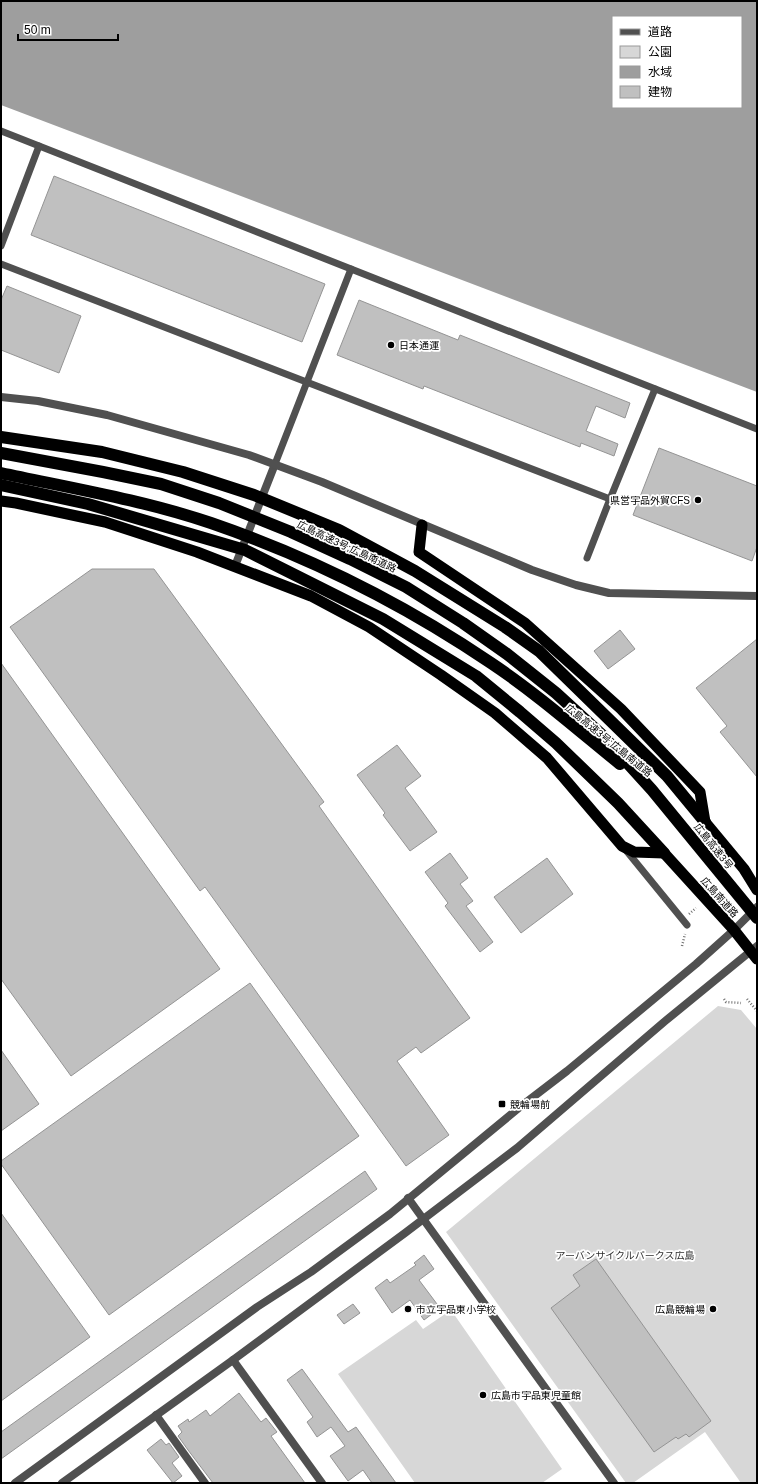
<svg xmlns="http://www.w3.org/2000/svg" width="758" height="1484" font-family="Arial,'Noto Sans JP',sans-serif">
<style>
.green{fill:#d7d7d7}
.water{fill:#9e9e9e;fill-rule:evenodd}
.building{fill:#c0c0c0;stroke:#949494}
.lines{fill:none;stroke-linecap:round;stroke-linejoin:round}
.path{stroke:#727272;stroke-width:2.5;stroke-dasharray:1 2;stroke-linecap:butt}
.service{stroke:#505050;stroke-width:7}
.minor{stroke:#505050;stroke-width:8}
.tertiary{stroke:#505050;stroke-width:8}
.trunk{stroke:#000;stroke-width:11}
.motorway{stroke:#000;stroke-width:12}
.poi-dot{fill:#000;stroke:#fff;stroke-width:1.5}
.labels{text-anchor:middle;stroke-width:3.5;stroke-linejoin:round;paint-order:stroke}
.poi-label{font-size:10px;fill:#000;stroke:#fff;text-anchor:start}
.street-label{font-size:10px;fill:#000;stroke:#fff}
.park-label{font-size:10px;fill:#2e2e2e;stroke:#fff}
</style>
<rect width="100%" height="100%" fill="#fff"/>
<g class="green">
<polygon points="718,1006 741,1010 757,1029 757,1483 741,1483 705,1432 633,1483 626,1483 446,1232"/>
<polygon points="451,1310 562,1469 542,1483 415,1483 338,1374 416,1320 423,1329"/>
</g>
<path class="water" d="M1,1h756v391l-756,-287zM613,17h128v90h-128z"/>
<g class="building">
<polygon points="54,176 325,284 302,342 31,235"/>
<polygon points="7,286 81,316 59,373 1,350 1,300"/>
<polygon points="359,300 458,340 460,335 630,403 625,418 596,406 586,431 618,444 614,456 581,443 580,447 424,386 423,389 337,355"/>
<polygon points="659,448 757,486 757,547 752,561 633,515"/>
<polygon points="92,569 154,569 324,802 319,806 470,1018 421,1053 416,1047 397,1061 449,1135 406,1166 205,887 200,891 10,627"/>
<polygon points="620,630 635,649 608,669 594,651"/>
<polygon points="757,639 757,777 720,732 727,726 696,688"/>
<polygon points="1,663 220,969 71,1076 1,979"/>
<polygon points="397,745 421,776 405,788 437,832 410,851 383,815 385,813 357,775"/>
<polygon points="450,853 468,878 460,884 473,901 466,906 493,942 480,952 445,906 448,903 425,872"/>
<polygon points="547,858 573,894 521,933 494,897"/>
<polygon points="250,983 359,1136 109,1315 1,1164 1,1161"/>
<polygon points="1,1050 39,1104 1,1131"/>
<polygon points="365,1171 377,1189 1,1459 1,1432"/>
<polygon points="1,1213 90,1337 1,1401"/>
<polygon points="424,1255 434,1269 419,1280 440,1308 424,1320 410,1300 392,1313 375,1288 387,1279 390,1283 416,1265 414,1263"/>
<polygon points="596,1259 711,1421 689,1437 686,1434 678,1439 676,1437 654,1452 551,1308 580,1286 573,1275"/>
<polygon points="353,1304 360,1313 344,1324 337,1315"/>
<polygon points="302,1369 348,1432 356,1427 396,1483 372,1483 363,1470 348,1481 330,1456 345,1446 331,1427 317,1437 307,1422 313,1417 287,1380"/>
<polygon points="239,1393 261,1422 266,1418 277,1432 271,1436 305,1483 213,1483 188,1450 178,1436 182,1432 178,1426 188,1419 189,1422 206,1410 210,1416"/>
<polygon points="161,1439 166,1445 169,1443 179,1457 172,1463 182,1476 173,1483 147,1450"/>
</g>
<g class="lines">
<g class="path">
<polyline points="689,914 696,908"/>
<polyline points="682,946 685,934"/>
<polyline points="724,999 726,1002 741,1003"/>
<polyline points="747,999 757,1011"/>
</g>
<g class="service">
<polyline points="1,131 757,429"/>
<polyline points="1,246 39,146"/>
<polyline points="1,264 610,499"/>
<polyline points="275,464 351,269"/>
<polyline points="587,558 610,499 655,389"/>
<polyline points="625,849 687,925"/>
</g>
<g class="minor">
<polyline points="235,566 275,464"/>
<polyline points="233,1360 322,1483"/>
<polyline points="156,1415 205,1483"/>
</g>
<g class="tertiary">
<polyline points="1,397 38,401 107,415 249,455 322,482 532,570 576,585 609,593 757,596"/>
<polyline points="408,1198 614,1483"/>
<polyline points="15,1483 257,1307 311,1272 390,1214 520,1107 567,1071 696,964 734,930 757,907"/>
<polyline points="62,1483 233,1360 405,1233 517,1148 664,1022 757,946"/>
</g>
<g class="trunk">
<polyline points="1,501 16,503 105,522 197,552 311,596 369,627 441,675 495,713 547,758 622,846 634,852 664,853 734,930 757,959"/>
<polyline points="422,525 419,552 525,623 621,709 700,792 705,822 744,869 757,890"/>
</g>
<g class="motorway">
<polyline points="1,437 102,452 183,472 254,495 339,530 415,571 505,627 539,651 667,776 705,822"/>
<polyline points="1,453 103,472 161,484 219,503 291,532 350,559 406,587 463,623 507,654 556,693 603,736 652,790 757,918"/>
<path d="M1,473c70,15 142,27 210,50 99,34 193,81 280,140 45,30 87,67 129,101"/>
<polyline points="1,485 88,504 245,550 383,619 476,676 520,712 556,743 618,803 664,853"/>
</g>
</g>
<g class="poi-dot">
<circle cx="391" cy="345" r="4"/>
<circle cx="698" cy="500" r="4"/>
<rect x="498" y="1100" width="8" height="8" rx="2"/>
<circle cx="408" cy="1309" r="4"/>
<circle cx="713" cy="1309" r="4"/>
<circle cx="483" cy="1395" r="4"/>
</g>
<g class="labels">
<g class="poi-label">
<text x="399" y="349">日本通運</text>
<text x="690" y="504" text-anchor="end">県営宇品外貿CFS</text>
<text x="510" y="1108">競輪場前</text>
<text x="416" y="1313">市立宇品東小学校</text>
<text x="705" y="1313" text-anchor="end">広島競輪場</text>
<text x="491" y="1399">広島市宇品東児童館</text>
</g>
<g class="street-label">
<text transform="translate(347 546) rotate(25)" y="4">広島高速3号;広島南道路</text>
<text transform="translate(609 740) rotate(39)" y="4">広島高速3号;広島南道路</text>
<text transform="translate(714 846) rotate(51)" y="4">広島高速3号</text>
<text transform="translate(720 897) rotate(48)" y="4">広島南道路</text>
</g>
<g class="park-label">
<text x="625" y="1259">アーバンサイクルパークス広島</text>
</g>
</g>
<rect width="758" height="1484" fill="none" stroke="#000000" stroke-width="4"/>
<rect x="612" y="16" width="130" height="92" fill="#ffffff" stroke="#999999"/>
<rect x="620" y="29" width="20" height="6" fill="#505050" stroke="#999999"/>
<text x="648" y="36" font-size="12" fill="#000000">道路</text>
<rect x="620" y="46" width="20" height="12" fill="#d7d7d7" stroke="#999999"/>
<text x="648" y="56" font-size="12" fill="#000000">公園</text>
<rect x="620" y="66" width="20" height="12" fill="#9e9e9e" stroke="#999999"/>
<text x="648" y="76" font-size="12" fill="#000000">水域</text>
<rect x="620" y="86" width="20" height="12" fill="#c0c0c0" stroke="#999999"/>
<text x="648" y="96" font-size="12" fill="#000000">建物</text>
<path d="M18 34v6h100v-6" fill="none" stroke="#000000" stroke-width="2"/>
<text x="24" y="34" font-size="12" fill="#000000" stroke="#ffffff" stroke-width="3" paint-order="stroke">50 m</text>
</svg>
